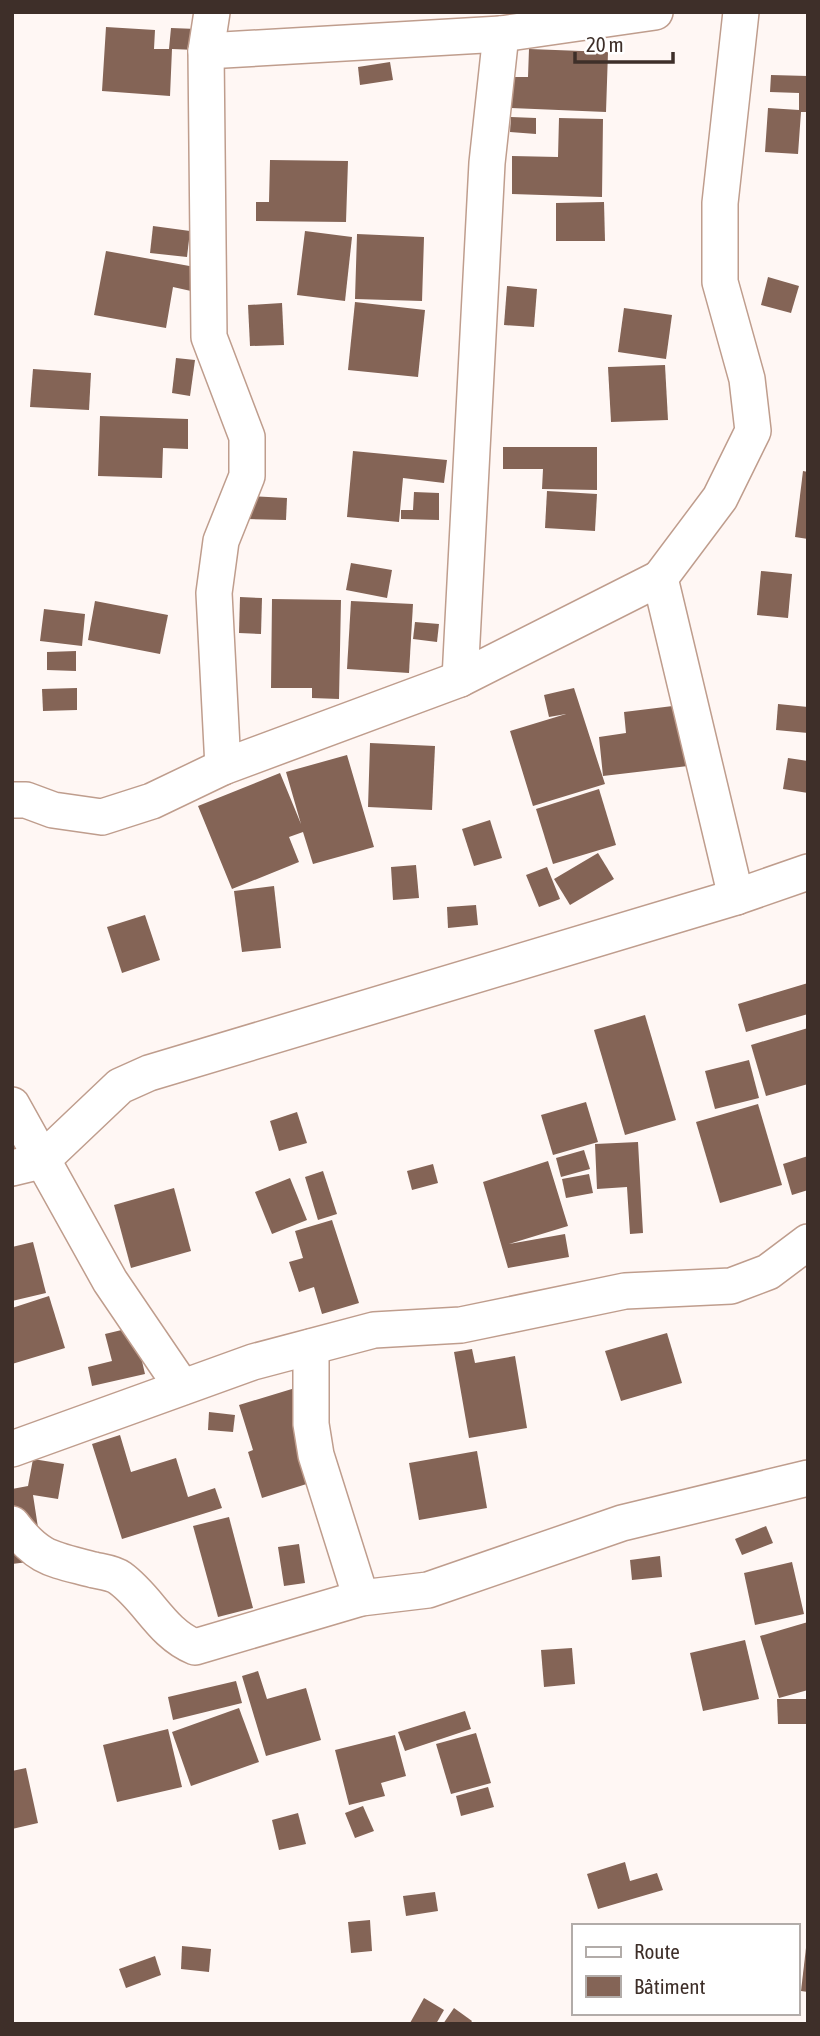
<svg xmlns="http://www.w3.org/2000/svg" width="820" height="2036" font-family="'Asap Condensed',sans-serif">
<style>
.building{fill:#846456}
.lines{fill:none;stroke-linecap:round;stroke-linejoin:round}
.minor-casing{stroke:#bf9d8d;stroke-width:38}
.minor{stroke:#fff;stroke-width:35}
</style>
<rect width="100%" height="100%" fill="#fff7f4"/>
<g class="building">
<polygon points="106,27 155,30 154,49 169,49 171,28 197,29 196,50 172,49 170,96 102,91"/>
<polygon points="529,49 608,52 606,112 511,108 511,77 528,77"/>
<polygon points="390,62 393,80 360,85 358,67"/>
<polygon points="771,75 808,76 808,112 801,112 798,154 765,152 768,108 799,110 799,93 770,92"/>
<polygon points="511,117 536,118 536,134 510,132"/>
<polygon points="559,118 603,119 602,197 512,194 512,156 558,157"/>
<polygon points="270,160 348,161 346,222 256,221 256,202 269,202"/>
<polygon points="604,202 605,241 556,241 556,203"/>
<polygon points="153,226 190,231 187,257 150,253"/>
<polygon points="305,231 352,237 345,301 297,295"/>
<polygon points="357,234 424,237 422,301 355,299"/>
<polygon points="106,251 195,267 191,291 173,287 166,328 94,315"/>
<polygon points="768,277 799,286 791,313 761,305"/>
<polygon points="507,286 537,289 534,327 504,325"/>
<polygon points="355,302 425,310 418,377 348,370"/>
<polygon points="282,303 284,345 250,346 248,305"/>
<polygon points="624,308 672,315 666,359 618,352"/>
<polygon points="176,358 195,360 190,396 172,393"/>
<polygon points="665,365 668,420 611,422 608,367"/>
<polygon points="33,369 91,373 89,410 30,407"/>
<polygon points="100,416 188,419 188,449 163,448 162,478 98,476"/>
<polygon points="503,447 597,447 597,490 542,489 543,469 503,469"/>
<polygon points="353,451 447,460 444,483 403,478 399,522 347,517"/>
<polygon points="803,471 808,472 808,539 795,537"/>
<polygon points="547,491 597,494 595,531 545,528"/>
<polygon points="414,492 439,493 439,520 401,519 401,510 413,510"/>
<polygon points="249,496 287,498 286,520 248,519"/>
<polygon points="351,563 392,570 387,598 346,590"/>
<polygon points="761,571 792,574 788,618 757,615"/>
<polygon points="240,597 262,598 261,634 239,633"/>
<polygon points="272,599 341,600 339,699 312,698 312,688 271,688"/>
<polygon points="95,601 168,615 160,654 88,640"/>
<polygon points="351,601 413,604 409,673 347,669"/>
<polygon points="44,609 85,614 82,646 40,641"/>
<polygon points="415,622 439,624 437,642 413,639"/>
<polygon points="76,651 76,671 47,670 47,652"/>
<polygon points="77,688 77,710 43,711 42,689"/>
<polygon points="574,688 605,784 533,806 510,731 566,714 549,717 544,695"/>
<polygon points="778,704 808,707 808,733 776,730"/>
<polygon points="681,705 688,766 603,776 599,737 626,733 624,712"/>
<polygon points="370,743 435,746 432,810 368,807"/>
<polygon points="347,755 374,847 313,864 303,832 289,837 299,862 232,889 198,806 280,773 301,824 286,772"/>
<polygon points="788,758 808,761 808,793 783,789"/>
<polygon points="599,789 616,845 553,864 536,809"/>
<polygon points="490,820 502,858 474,866 462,829"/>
<polygon points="598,853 614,879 570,905 554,879"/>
<polygon points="416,865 419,898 393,900 391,867"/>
<polygon points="547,867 560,899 539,907 526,875"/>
<polygon points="274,886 281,948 242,952 234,891"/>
<polygon points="476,905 478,925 448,928 447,907"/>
<polygon points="145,915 160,960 122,973 107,927"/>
<polygon points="808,983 808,1014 746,1032 738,1004"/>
<polygon points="645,1015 676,1120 625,1135 594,1030"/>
<polygon points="808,1028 808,1084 766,1096 751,1045"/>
<polygon points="749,1060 759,1098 715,1109 705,1071"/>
<polygon points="586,1102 598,1142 553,1155 541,1115"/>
<polygon points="758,1104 782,1185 720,1203 696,1122"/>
<polygon points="297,1112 307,1143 279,1151 270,1121"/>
<polygon points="638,1142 643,1233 630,1234 627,1187 597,1189 595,1144"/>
<polygon points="584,1150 590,1169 561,1177 556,1158"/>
<polygon points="808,1156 808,1190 792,1195 783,1164"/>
<polygon points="548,1161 568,1226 509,1244 565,1234 569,1257 508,1268 483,1182"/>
<polygon points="433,1164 438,1183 412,1190 407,1171"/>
<polygon points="323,1171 337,1214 318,1220 305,1177"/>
<polygon points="589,1174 593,1193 566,1198 562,1179"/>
<polygon points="290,1178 307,1220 272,1234 255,1192"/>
<polygon points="174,1188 191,1251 131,1268 114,1205"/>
<polygon points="332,1220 359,1303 322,1314 314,1287 299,1292 289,1262 303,1258 295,1231"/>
<polygon points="33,1242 46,1293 12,1301 12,1247"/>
<polygon points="49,1296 65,1348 12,1364 12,1308"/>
<polygon points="134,1327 145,1374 92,1386 88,1367 112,1361 105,1334"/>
<polygon points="667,1333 682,1383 621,1401 605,1351"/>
<polygon points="472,1349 475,1363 515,1356 527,1428 469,1438 454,1352"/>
<polygon points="305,1385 332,1476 262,1498 248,1452 253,1450 239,1405"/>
<polygon points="209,1412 235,1415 233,1432 208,1430"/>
<polygon points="120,1435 131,1472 176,1458 188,1497 215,1488 222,1508 122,1539 92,1444"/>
<polygon points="477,1451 487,1508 419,1520 409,1463"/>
<polygon points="33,1459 64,1464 58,1499 33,1495 43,1560 12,1564 12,1489 28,1486"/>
<polygon points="229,1517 253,1608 218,1617 193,1526"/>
<polygon points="766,1526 773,1543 742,1555 735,1539"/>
<polygon points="299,1544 305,1583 284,1586 278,1547"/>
<polygon points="660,1556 662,1577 632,1580 630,1560"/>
<polygon points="792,1562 804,1614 755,1625 744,1573"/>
<polygon points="808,1622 808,1690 779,1698 760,1636"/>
<polygon points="745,1640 759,1699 703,1711 690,1653"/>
<polygon points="572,1648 575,1684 544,1687 541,1650"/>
<polygon points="258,1671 267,1699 306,1688 321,1740 266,1756 242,1676"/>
<polygon points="236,1681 242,1703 173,1720 168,1697"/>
<polygon points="777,1699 808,1699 808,1724 778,1724"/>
<polygon points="239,1708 259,1762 191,1786 172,1732"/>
<polygon points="465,1711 471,1729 405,1751 398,1732"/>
<polygon points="168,1729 182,1787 117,1802 103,1745"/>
<polygon points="476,1733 491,1783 451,1794 436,1744"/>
<polygon points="395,1735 406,1776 381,1783 385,1796 349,1805 335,1750"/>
<polygon points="26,1768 38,1823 12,1829 12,1771"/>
<polygon points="488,1787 494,1807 461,1816 456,1796"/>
<polygon points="363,1806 374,1831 355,1838 345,1813"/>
<polygon points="298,1813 306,1844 279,1850 272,1820"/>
<polygon points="625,1862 630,1881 657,1873 663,1890 598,1909 587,1874"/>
<polygon points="435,1892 438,1911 406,1916 403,1896"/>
<polygon points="370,1920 372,1951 351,1953 348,1922"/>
<polygon points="182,1946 211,1949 209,1972 181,1969"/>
<polygon points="806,1948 808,1948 808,1992 801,1991"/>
<polygon points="155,1956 161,1975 126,1988 119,1969"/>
<polygon points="424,1998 444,2010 436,2024 410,2023"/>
<polygon points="454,2008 472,2021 470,2024 443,2024"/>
</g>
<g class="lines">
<defs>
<g id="minor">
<polyline points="212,12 206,51 209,337 247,437 247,476 221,541 214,593 223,767"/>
<polyline points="206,51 501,34 655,12"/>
<polyline points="460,679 487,163 501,34"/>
<polyline points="12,800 26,800 53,810 102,817 152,801 223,767 460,679 660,578"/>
<polyline points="736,897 660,578 720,498 753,431 747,379 720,282 720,203 741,12"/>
<polyline points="12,1105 110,1281 182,1387"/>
<polyline points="12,1168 41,1161 120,1086 149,1073 736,897 808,872"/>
<polyline points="311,1347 311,1424 316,1455 361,1598"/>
<polyline points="12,1449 253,1362 374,1330 461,1325 625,1291 731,1286 768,1272 808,1242"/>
<path d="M12,1524c27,36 41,35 82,46 9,2 19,3 26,8 29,21 41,55 75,69l166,-49 67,-8 194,-67 186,-45"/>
</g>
</defs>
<use href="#minor" class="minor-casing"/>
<use href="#minor" class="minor"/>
</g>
<rect width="820" height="2036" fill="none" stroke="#3e2f29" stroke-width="28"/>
<rect x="572" y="1924" width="228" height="91" fill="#ffffff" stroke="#b2aca9" stroke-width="2"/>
<rect x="586" y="1947" width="35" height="10" fill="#ffffff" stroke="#b2aca9" stroke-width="2"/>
<text x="634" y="1959" font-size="21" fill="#3e2f29">Route</text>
<rect x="586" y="1976" width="35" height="21" fill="#846456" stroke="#b2aca9" stroke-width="2"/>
<text x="634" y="1994" font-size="21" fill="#3e2f29">Bâtiment</text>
<path d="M575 52v10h98v-10" fill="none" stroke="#3e2f29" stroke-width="3.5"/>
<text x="586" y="52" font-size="21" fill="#3e2f29" stroke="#ffffff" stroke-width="5" paint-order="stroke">20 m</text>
</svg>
